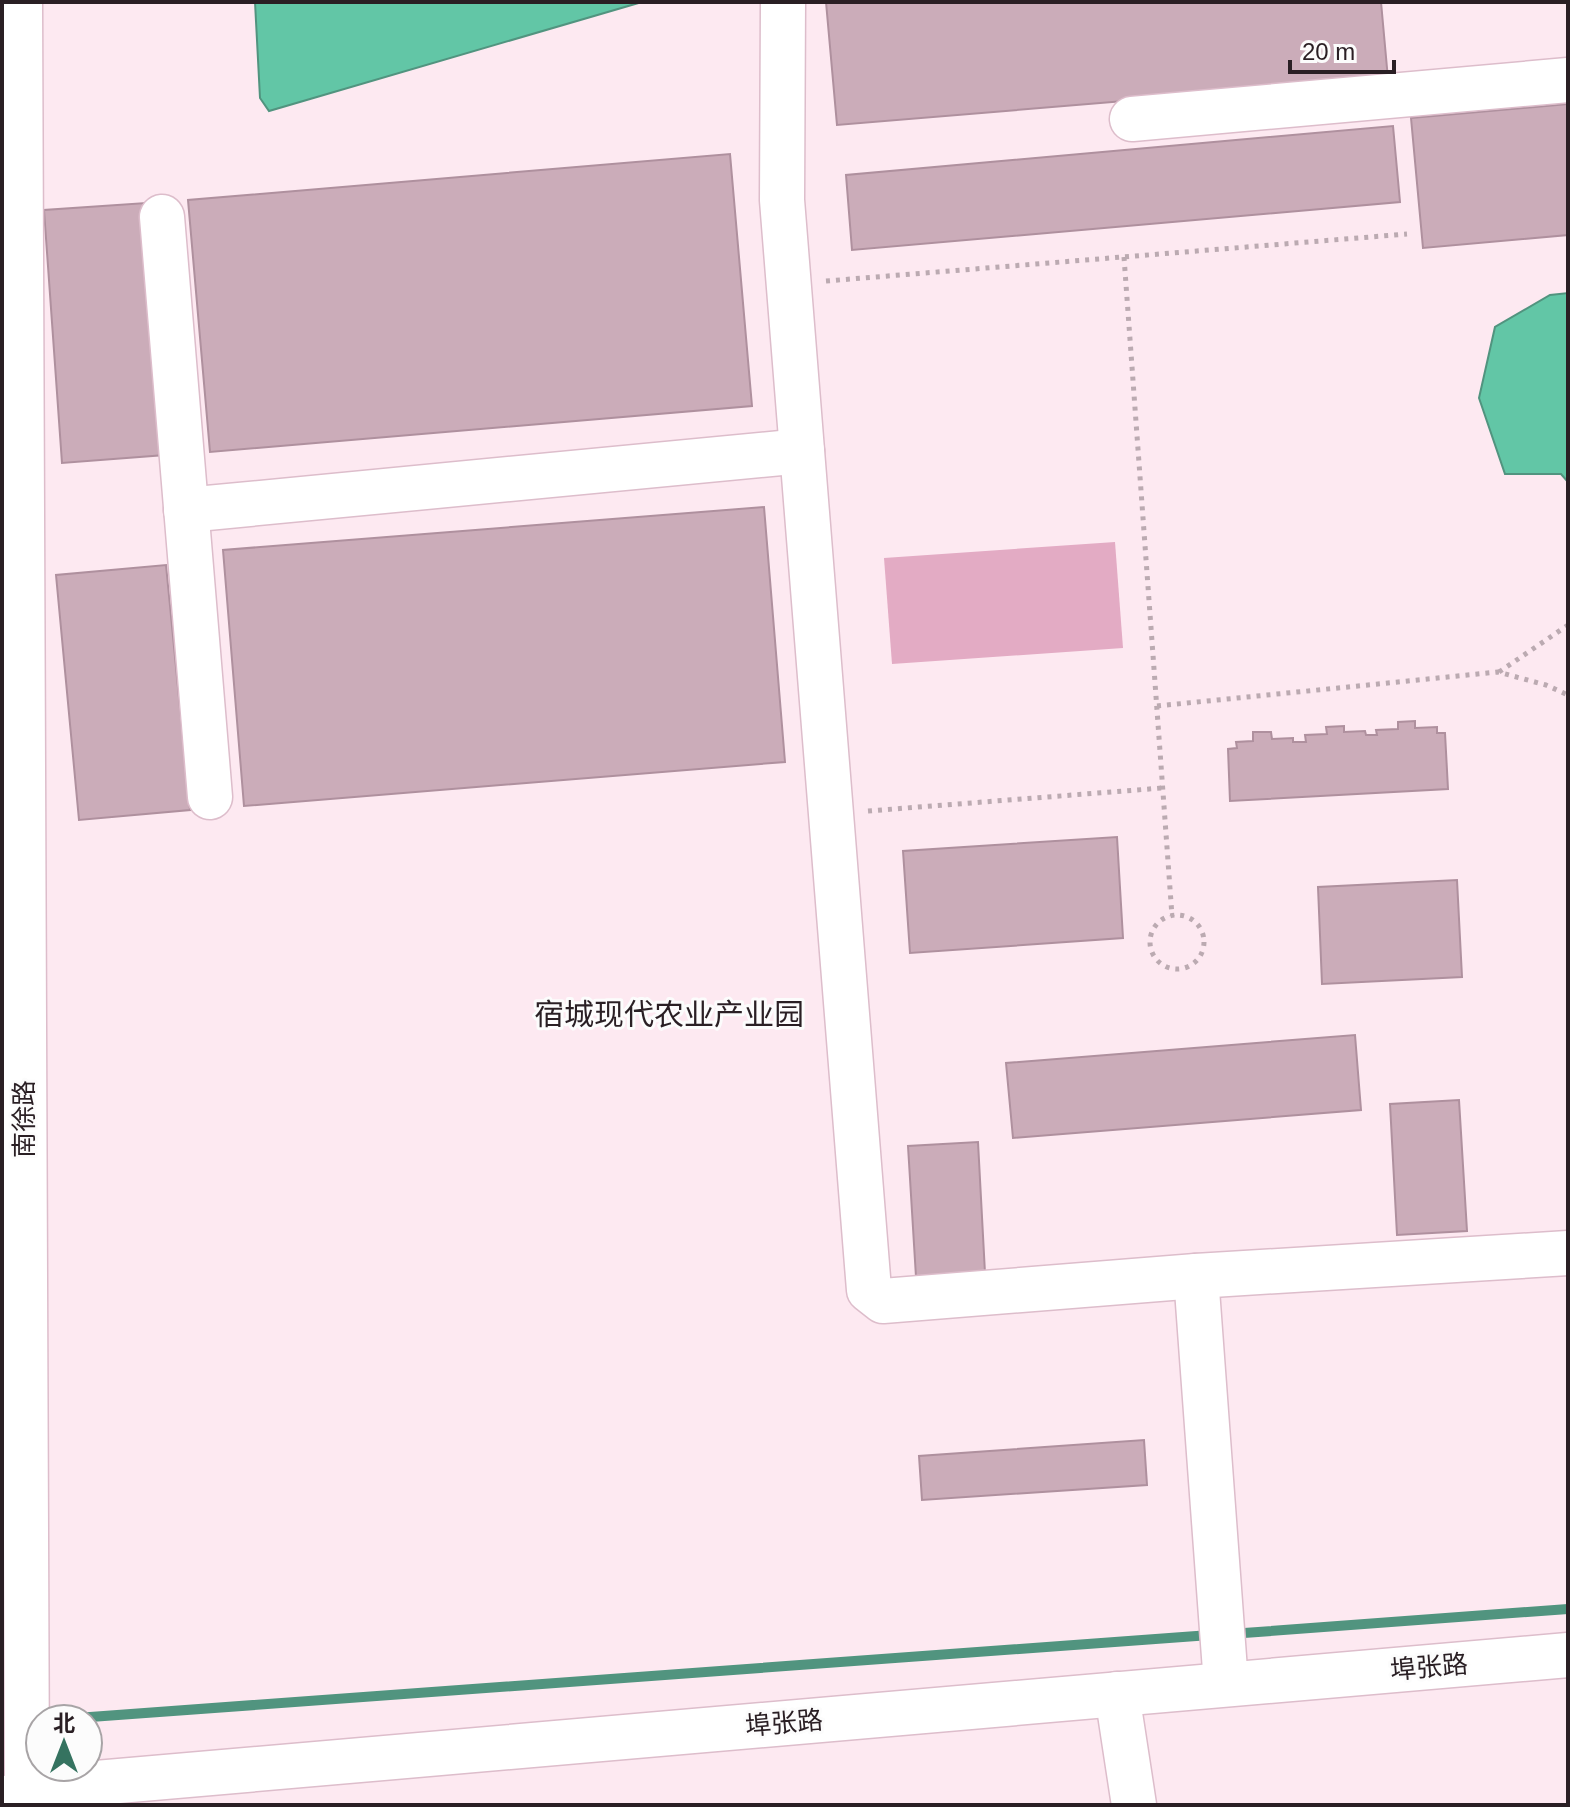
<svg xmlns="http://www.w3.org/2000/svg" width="1570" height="1807" font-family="Arial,'Noto Sans SC',sans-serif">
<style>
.green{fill:#e3abc4}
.water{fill:#62c6a6;stroke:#51947f;stroke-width:2}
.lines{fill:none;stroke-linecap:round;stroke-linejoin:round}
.stream{stroke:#51947f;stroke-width:10}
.building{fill:#cbacb9;stroke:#af909e;stroke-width:2}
.minor-casing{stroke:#ddbdcb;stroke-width:47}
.major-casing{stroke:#ddbdcb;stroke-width:47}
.path{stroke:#bbaab1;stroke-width:5;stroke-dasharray:4 6;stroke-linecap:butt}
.minor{stroke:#fff;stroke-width:44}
.major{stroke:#fff;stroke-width:44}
.labels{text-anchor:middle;stroke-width:6;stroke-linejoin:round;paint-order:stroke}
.street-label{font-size:26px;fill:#2a1f24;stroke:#fcfcfc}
.quarter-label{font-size:30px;fill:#2a1f24;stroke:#fcfcfc}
</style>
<rect width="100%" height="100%" fill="#fde9f1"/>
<polygon class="green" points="1115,542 1123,648 892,664 884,558"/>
<g class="water">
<polygon points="255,2 642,2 269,111 260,98"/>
<polygon points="1568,293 1568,482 1561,474 1505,474 1479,398 1495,327 1550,295"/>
</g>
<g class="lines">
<g class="stream">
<polyline points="1230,1634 1568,1609"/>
<polyline points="63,1719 1210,1635"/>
</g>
</g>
<g class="building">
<polygon points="826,2 1381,2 1388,79 837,125"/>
<polygon points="1568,104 1568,235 1423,248 1411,118"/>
<polygon points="1393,126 1400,202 852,250 846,175"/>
<polygon points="730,154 752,406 210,452 188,200"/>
<polygon points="146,203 165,455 62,463 44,210"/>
<polygon points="764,507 785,762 244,806 223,550"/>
<polygon points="166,565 190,810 79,820 56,575"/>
<polygon points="1415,721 1415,728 1437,727 1437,733 1445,733 1448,789 1230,801 1228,749 1237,748 1236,742 1253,741 1253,732 1271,732 1272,739 1293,738 1293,742 1306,742 1305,735 1327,734 1326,727 1344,726 1344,732 1365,731 1366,735 1377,735 1376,730 1398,729 1398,722"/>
<polygon points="1117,837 1123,938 910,953 903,851"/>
<polygon points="1457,880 1462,977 1322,984 1318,887"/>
<polygon points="1355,1035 1361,1110 1013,1138 1006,1063"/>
<polygon points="1459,1100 1467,1231 1397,1235 1390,1104"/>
<polygon points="978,1142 985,1273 916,1277 908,1146"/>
<polygon points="1144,1440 1147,1485 922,1500 919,1456"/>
</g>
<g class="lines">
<defs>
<g id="minor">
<polyline points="20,2 27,1789"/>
<polyline points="783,2 782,200 869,1290 883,1301 1196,1276 1568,1253"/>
<polyline points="1132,119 1568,80"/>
<polyline points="162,217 210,797"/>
<polyline points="186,510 802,451"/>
<polyline points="1196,1276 1226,1684"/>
<polyline points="1117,1694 1134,1805"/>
</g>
<polyline id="major" points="2,1802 27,1789 1568,1655"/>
</defs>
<use href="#minor" class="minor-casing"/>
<use href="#major" class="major-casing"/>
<g class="path">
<polyline points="1124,257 1172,916"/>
<polyline points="826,281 1407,234"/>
<polyline points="1499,672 1568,625"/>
<polyline points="1157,706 1498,672 1546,685 1568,695"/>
<polyline points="868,811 1162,788"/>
<circle cx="1177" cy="942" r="27"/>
</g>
<use href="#minor" class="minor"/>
<use href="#major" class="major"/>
</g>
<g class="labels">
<g class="street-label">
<text transform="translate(24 1119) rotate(-90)" y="9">南徐路</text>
<text transform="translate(1429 1667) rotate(-5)" y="9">埠张路</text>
<text transform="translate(784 1723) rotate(-5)" y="9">埠张路</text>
</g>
<g class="quarter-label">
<text x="669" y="1025">宿城现代农业产业园</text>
</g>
</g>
<rect width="1570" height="1807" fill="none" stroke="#2a1f24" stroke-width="8"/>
<g transform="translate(64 1743)"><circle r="38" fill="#fcfcfc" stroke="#a8a4a6" stroke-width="2"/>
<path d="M0-6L14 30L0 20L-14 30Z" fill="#357360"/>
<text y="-12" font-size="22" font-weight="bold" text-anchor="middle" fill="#2a1f24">北</text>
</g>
<path d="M1290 60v12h104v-12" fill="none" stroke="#2a1f24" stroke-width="4"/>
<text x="1302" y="60" font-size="24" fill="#2a1f24" stroke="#fcfcfc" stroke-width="6" paint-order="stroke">20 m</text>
</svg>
